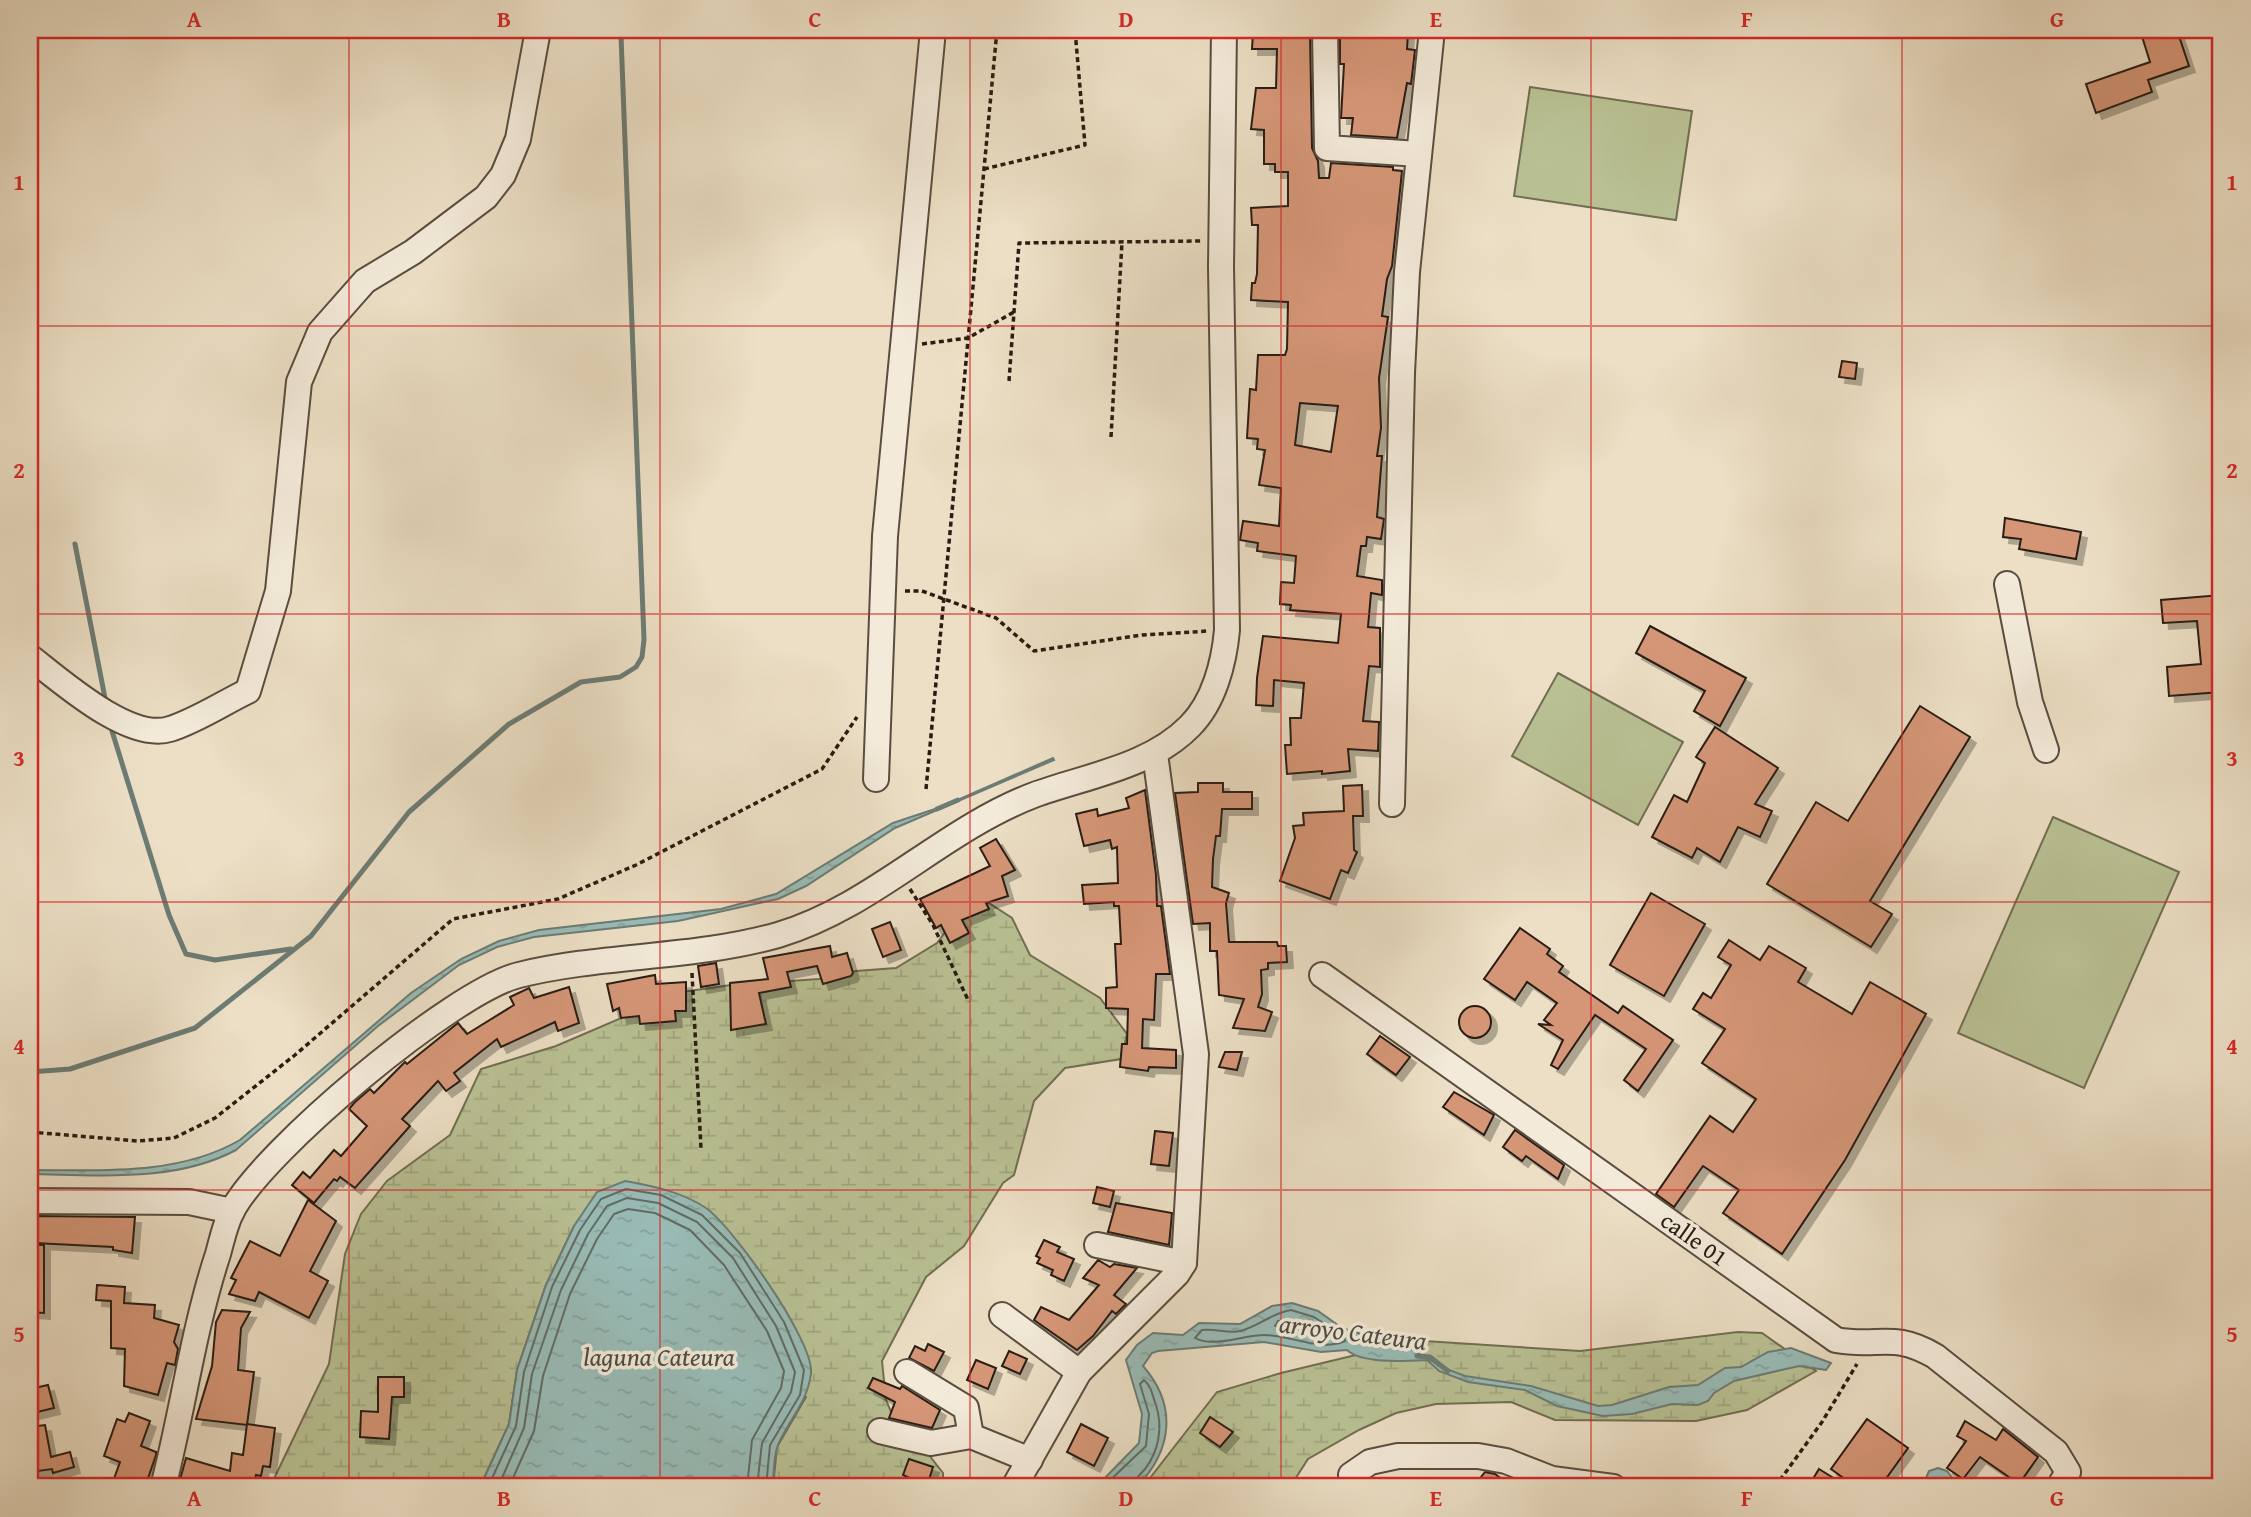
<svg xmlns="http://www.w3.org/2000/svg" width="2251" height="1517" font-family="'Gentium Book Plus',serif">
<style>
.green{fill:#b9c194;stroke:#716e53;stroke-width:2}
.wetland{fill:url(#wetland-marsh);stroke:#716e53;stroke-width:2}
.water{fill:url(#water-ripples);stroke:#6c7c75;stroke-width:2}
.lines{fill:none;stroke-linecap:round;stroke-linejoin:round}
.shore{stroke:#616c64;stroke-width:2}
.stream{stroke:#6c7c75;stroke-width:5}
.building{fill:#d59677;stroke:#291c12;stroke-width:2;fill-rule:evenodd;filter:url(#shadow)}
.minor-casing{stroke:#5a4d3f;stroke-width:28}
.path{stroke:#291c12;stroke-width:3.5;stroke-dasharray:5 3.5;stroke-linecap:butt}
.minor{stroke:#f3ead9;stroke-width:24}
.grid{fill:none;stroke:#d62828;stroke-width:2;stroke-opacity:0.55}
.labels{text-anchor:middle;stroke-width:7;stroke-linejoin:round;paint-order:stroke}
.street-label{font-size:24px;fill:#291c12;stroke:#f3ead9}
.water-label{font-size:26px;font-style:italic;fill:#4b4c44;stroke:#f3ead9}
.neatline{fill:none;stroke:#d62828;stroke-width:2.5}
.grid-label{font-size:23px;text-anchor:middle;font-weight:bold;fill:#d62828}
</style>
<defs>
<pattern id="wetland-marsh" width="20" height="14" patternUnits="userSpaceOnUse" patternTransform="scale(1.75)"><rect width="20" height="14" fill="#b9c194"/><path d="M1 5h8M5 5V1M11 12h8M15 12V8" fill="none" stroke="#9fa57f"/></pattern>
<pattern id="water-ripples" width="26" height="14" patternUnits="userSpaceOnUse" patternTransform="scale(1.75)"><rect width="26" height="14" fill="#99bcb7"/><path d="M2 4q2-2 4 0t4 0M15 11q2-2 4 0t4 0" fill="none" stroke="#84a19c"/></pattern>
<filter id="shadow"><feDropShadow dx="6" dy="6" stdDeviation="0" flood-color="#0004"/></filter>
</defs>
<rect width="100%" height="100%" fill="#ecdfc5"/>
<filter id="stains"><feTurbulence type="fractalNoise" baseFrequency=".00286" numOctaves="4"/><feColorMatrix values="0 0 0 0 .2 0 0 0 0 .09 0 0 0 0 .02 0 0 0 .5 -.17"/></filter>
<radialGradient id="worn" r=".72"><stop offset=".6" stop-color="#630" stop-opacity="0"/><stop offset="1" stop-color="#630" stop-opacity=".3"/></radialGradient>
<g class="green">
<polygon points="1530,87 1692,111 1676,220 1514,196"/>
<polygon points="1558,673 1683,742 1638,825 1512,756"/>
<polygon points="2053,817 2179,872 2084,1088 1958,1033"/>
</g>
<g class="wetland">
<polygon points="989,903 1012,918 1030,955 1100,998 1127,1034 1121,1059 1065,1068 1034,1101 1014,1175 1003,1183 964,1246 926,1277 882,1361 886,1400 902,1438 929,1455 943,1473 943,1487 773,1487 777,1447 806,1397 574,1226 546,1285 517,1370 509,1424 480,1487 270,1487 329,1364 345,1254 361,1214 387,1181 450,1135 481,1069 556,1046 682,992 731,985 819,979 856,971 896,968 937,943 966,905"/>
<polygon points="1738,1332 1762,1333 1816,1371 1747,1410 1696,1421 1555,1420 1511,1402 1436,1404 1396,1413 1359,1430 1308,1459 1290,1487 1143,1487 1217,1392 1281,1373 1360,1354 1386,1351 1409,1340 1580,1351"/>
</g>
<g class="water">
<path d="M1053,758l1,2 -159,68 -89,58 -28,13 -100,22 -144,16 -37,10 -38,18 -81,61 -142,124c-62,33 -138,25 -206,24v-4c70,0 148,6 210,-30l171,-147 50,-34 38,-18 40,-11 182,-21 55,-15 117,-71 51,-17z"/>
<path d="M625,1181c28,5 57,11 81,27 27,19 108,133 105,165 -3,29 -22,46 -33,72 -5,12 -4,29 -5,42h-293l29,-63 8,-54 29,-85 28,-59 23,-34z"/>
<path d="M1292,1303l26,8 24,17 71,22 31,18 21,8 66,10 67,20 14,-1 57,-18 29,-2 27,-17 16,-1 27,-15 23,-4 40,15 -5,7 -27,-4 -65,15 -20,12 -6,8 -10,4 -26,-1 -40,10 -29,2 -46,-10 -32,-16 -57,-8 -29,-11 -12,-11c-21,1 -65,4 -80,-10l-26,2 -57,-10 -106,9 -6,2 -9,13c35,40 29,84 -6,121h-41l43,-44 3,-29 -16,-54 11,-15 16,-12 30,2 16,-12 41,1 32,-18z"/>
<polygon points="1938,1468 1947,1471 1956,1483 1949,1484 1943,1480 1930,1485 1926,1478 1929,1471"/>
</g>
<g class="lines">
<g class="shore">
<path d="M1291,1310l23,7 30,20 1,4c-25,11 -54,-6 -81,-6 -20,0 -51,13 -69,3l7,-8c14,-2 25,4 38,1 19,-5 32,-18 51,-21z"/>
<polygon points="1291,1319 1310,1325 1316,1333 1275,1326 1278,1321"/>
<polyline points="488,1487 516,1426 524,1372 552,1287 580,1230 601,1199 626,1189 661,1195 702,1215 740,1253 784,1322 804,1370 800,1395 770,1445 766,1487"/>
<polyline points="498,1487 524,1428 532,1374 561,1290 588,1234 607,1206 627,1198 658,1203 697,1222 733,1258 776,1326 795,1372 791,1392 762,1443 757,1487"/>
<polyline points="509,1487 534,1431 543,1376 570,1294 597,1239 614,1214 628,1209 655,1213 690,1230 724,1265 767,1331 784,1371 781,1388 752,1440 747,1487"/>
<path d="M1103,1487l43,-41 3,-32 -9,-30 4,-4c8,7 8,15 12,25 7,22 3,46 -11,64 -6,7 -11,10 -12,18"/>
</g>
<g class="stream">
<polyline points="499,31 499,30"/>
<polyline points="75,544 105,698"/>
<polyline points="112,731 169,915 186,954 215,960 291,949"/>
<polyline points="937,809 958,800"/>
<polyline points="30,1072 70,1069 195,1028 311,936 409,812 509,724 581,682 620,677 636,667 642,657 644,640 621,36"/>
<polyline points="1417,1356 1430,1357 1448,1371"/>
</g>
</g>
<g class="building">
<path d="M1267,30l43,4 2,114 6,13 1,17h10l2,-15 62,4v3l9,1 -10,95 -5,13 -5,37 6,1 -9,61 2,50 -4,28h5l-5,61 7,2 -3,20 -14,-2 -1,9h-5l-4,30 25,4v15l-11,-2 -3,34 12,1v39l-11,-1 -6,55 16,1 -1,29 -30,-2 2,22 -28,3v-3l-35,3 -2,-29h6l-1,-27h11l3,-35 -30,-3 -1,26 -17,-1 1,-27 6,-42 75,7 3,-29 -51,-4 1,-5 -11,-1 1,-22 13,1 2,-27 -39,-5 1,-8 -18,-3 3,-19 36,5 2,-38 -22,-3 6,-35 -8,-1 1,-10 -11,-1 3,-49 6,1 2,-35h27l2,-6 1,-47 -37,-2 1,-17h3l2,-9 1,-49h-6l-1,-17 37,-2v-34h-13v-8h-11v-34l-13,-1 5,-41h20l1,-39h-25l1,-16h13zM1300,403l38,3 -7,46 -36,-7z"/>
<polygon points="1340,30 1408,33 1407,49 1415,50 1411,84 1407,83 1397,138 1351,135 1353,118 1341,118 1344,64 1340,64"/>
<polygon points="2140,30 2177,30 2189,66 2148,80 2152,92 2096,113 2086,84 2150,62"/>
<polygon points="1842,361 1857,363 1855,379 1839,377"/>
<polygon points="2005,518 2081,532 2076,559 2019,549 2021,539 2003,537"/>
<polygon points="2221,595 2221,692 2169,696 2167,667 2201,664 2197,621 2163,623 2161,600"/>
<polygon points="1650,626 1746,678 1720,726 1694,711 1705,691 1636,653"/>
<polygon points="1920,706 1970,737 1870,901 1892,914 1871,947 1767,884 1816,802 1848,821"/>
<polygon points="1715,727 1778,768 1755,804 1772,811 1760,837 1738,827 1720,862 1697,848 1692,858 1652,837 1674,795 1687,802 1705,763 1696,757"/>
<polygon points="1198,783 1223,783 1223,792 1252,792 1252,809 1222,809 1220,836 1216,836 1213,859 1212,887 1229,893 1226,903 1229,942 1277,942 1278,946 1286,946 1287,962 1268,963 1268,969 1261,970 1262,994 1258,1007 1272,1012 1265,1031 1233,1028 1244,999 1219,995 1217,951 1210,951 1210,923 1193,924 1175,793 1198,792"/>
<polygon points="1362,785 1363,816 1353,816 1354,850 1357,852 1348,873 1341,870 1330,899 1280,881 1295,838 1293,826 1304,825 1303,813 1344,811 1343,786"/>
<polygon points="1145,790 1156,875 1157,906 1161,906 1170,974 1156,974 1154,1020 1143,1019 1142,1048 1176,1050 1176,1068 1149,1067 1148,1071 1120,1067 1122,1044 1127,1044 1128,1009 1106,1008 1106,988 1117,987 1115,944 1121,944 1119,906 1114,906 1114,902 1084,904 1082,885 1118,883 1117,847 1112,849 1110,840 1084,846 1076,814 1097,809 1098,816 1129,808 1126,798"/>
<polygon points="996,839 1015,870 1002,876 1008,896 986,903 989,909 962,920 969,933 950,943 941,925 936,928 920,899 990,866 980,848"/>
<polygon points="1651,893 1705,924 1664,996 1610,965"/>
<polygon points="890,922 901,950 883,957 872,929"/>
<polygon points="1520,928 1550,949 1547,954 1563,966 1559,972 1618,1013 1623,1006 1673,1040 1638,1091 1624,1080 1646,1049 1595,1015 1558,1069 1551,1065 1563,1040 1538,1024 1551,1025 1544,1020 1557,1003 1527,982 1515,1000 1484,979"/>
<polygon points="1729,940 1760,960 1769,946 1806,968 1798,982 1852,1014 1870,982 1926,1014 1845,1160 1782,1254 1723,1213 1739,1190 1703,1166 1674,1207 1656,1194 1710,1116 1733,1132 1756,1099 1702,1063 1725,1029 1693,1009 1703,993 1711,998 1731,965 1718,957"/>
<polygon points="830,946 832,957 847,953 853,973 851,976 823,984 817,966 787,972 791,987 759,993 766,1024 731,1030 730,983 768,979 763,958"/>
<polygon points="716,963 719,984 701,987 698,966"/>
<polygon points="655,975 656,984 686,982 686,1011 675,1011 676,1021 640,1024 639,1016 621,1018 619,1008 613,1011 607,984"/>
<polygon points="569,987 579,1023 558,1031 555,1022 501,1047 497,1039 454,1073 460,1081 446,1091 438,1081 402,1119 410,1126 355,1188 340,1177 337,1181 334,1179 314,1203 292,1185 303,1172 310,1178 334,1150 341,1156 367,1126 349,1109 355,1102 370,1089 374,1093 405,1062 407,1064 458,1023 467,1034 514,1005 510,997 529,988 534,998"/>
<circle cx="1475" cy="1022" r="16"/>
<polygon points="1380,1036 1410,1057 1396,1075 1367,1054"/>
<polygon points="1225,1052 1242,1052 1237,1070 1219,1067"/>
<polygon points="1454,1092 1494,1115 1484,1135 1443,1107"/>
<polygon points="1515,1130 1564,1165 1558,1179 1526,1156 1522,1161 1503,1147"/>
<polygon points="1155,1131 1173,1133 1169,1166 1151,1164"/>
<polygon points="1097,1187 1114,1191 1110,1207 1093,1203"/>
<polygon points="308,1200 336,1221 310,1271 328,1281 309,1318 259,1292 255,1301 229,1294 236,1280 231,1278 250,1241 280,1256"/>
<polygon points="1116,1203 1172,1213 1169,1245 1108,1232"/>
<polygon points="34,1216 135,1217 132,1253 113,1250 113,1247 35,1243"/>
<polygon points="1044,1240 1060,1247 1057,1252 1074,1259 1064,1281 1051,1275 1053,1270 1037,1263 1040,1258 1036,1256"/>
<polygon points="30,1245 44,1245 44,1313 30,1312"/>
<polygon points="1098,1260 1110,1267 1114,1264 1137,1268 1114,1295 1126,1304 1116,1314 1112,1311 1093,1336 1077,1350 1034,1320 1041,1307 1069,1320 1099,1285 1083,1278"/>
<polygon points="97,1285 125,1287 124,1303 155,1305 154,1318 179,1325 174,1342 178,1349 175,1365 167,1363 158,1395 124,1386 125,1349 111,1348 111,1301 96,1300"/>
<polygon points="222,1310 250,1312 241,1328 238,1370 254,1372 247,1425 196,1419 212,1366 216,1322"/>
<polygon points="928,1344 944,1352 934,1371 909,1358 915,1346 925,1351"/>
<polygon points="1009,1351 1027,1359 1020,1374 1002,1366"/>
<polygon points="976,1360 996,1368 988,1389 967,1380"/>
<polygon points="378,1377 404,1377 404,1397 392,1397 389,1439 360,1437 361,1411 378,1412"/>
<polygon points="873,1378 900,1389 902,1386 940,1410 932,1428 889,1418 895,1402 868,1388"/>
<polygon points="48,1385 54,1408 33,1413 30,1389"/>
<polygon points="129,1413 150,1421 141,1446 156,1452 156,1455 145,1487 111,1487 120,1462 104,1456 117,1419 125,1422"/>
<polygon points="1210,1417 1233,1432 1220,1447 1200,1433"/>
<polygon points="1867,1419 1908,1448 1880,1487 1856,1487 1831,1469"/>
<polygon points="1965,1421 1996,1440 2003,1429 2038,1457 2019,1484 1980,1457 1963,1479 1947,1468 1966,1441 1957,1436"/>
<polygon points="247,1424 275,1428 270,1467 263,1466 261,1476 256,1475 254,1487 178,1487 186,1458 230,1471 232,1453 243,1455"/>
<polygon points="1081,1424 1108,1438 1094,1466 1067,1452"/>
<polygon points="45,1425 51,1457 70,1452 74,1467 53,1473 52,1469 30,1472 30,1427"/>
<polygon points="909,1459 933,1467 927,1486 903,1475"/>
<polygon points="1819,1469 1848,1487 1808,1487"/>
<polygon points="1485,1472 1495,1474 1512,1487 1473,1487"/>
</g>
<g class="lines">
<defs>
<g id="minor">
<polyline points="1325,30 1327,148 1419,154"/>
<polyline points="2007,584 2030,702 2046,750"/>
<path d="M30,657c31,24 99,85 140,72 26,-8 53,-26 78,-38l30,-100 21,-209 21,-50 45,-51 48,-29 73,-55 17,-22 15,-36 20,-109"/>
<polyline points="876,779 885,536 933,30"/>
<polyline points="1392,804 1402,373 1407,272 1432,30"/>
<path d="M1322,975l514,365c43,8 56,-9 99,16l121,96 12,20 -9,15"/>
<polyline points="30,1201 189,1202 232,1211"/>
<polyline points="1097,1245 1184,1263"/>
<polyline points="1002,1315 1079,1372"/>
<polyline points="907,1372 966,1408 971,1436 1030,1460"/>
<polyline points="880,1431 931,1443 971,1436"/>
<polyline points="1351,1475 1370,1462 1398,1456 1478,1456 1506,1461 1552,1479 1613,1487"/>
<path d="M163,1487c20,-77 30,-157 55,-233 4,-14 7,-30 14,-43 31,-60 221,-220 287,-236 85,-21 175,-16 259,-40 95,-28 164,-105 256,-140 52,-19 116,-28 156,-69 24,-24 34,-63 37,-96l-6,-363 3,-237"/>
<polyline points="1014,1487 1079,1372 1177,1274 1184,1263 1196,1054 1155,754"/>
</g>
</defs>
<use href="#minor" class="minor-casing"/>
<g class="path">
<polyline points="984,169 1085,145 1075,30"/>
<polyline points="922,344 968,338 1014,312"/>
<polyline points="1009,381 1019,243 1201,241"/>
<polyline points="1111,437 1122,242"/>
<polyline points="905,591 922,591 996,618 1034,651 1142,635 1208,631"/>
<polyline points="926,789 997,30"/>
<polyline points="910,889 933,925 969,1002"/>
<polyline points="692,973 701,1149"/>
<polyline points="30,1132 138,1141 174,1138 215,1118 295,1055 453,919 558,899 636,865 822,769 857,717"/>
<polyline points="1775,1487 1822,1422 1857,1364"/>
</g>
<use href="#minor" class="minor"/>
</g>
<path class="grid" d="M349,30v1457M660,30v1457M970,30v1457M1281,30v1457M1591,30v1457M1902,30v1457M30,326h2191M30,614h2191M30,902h2191M30,1190h2191"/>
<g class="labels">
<g class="street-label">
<text transform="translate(1694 1239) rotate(35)" y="8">calle 01</text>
</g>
<g class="water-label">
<text transform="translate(1353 1332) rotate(7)" y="9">arroyo Cateura</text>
<text x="659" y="1366">laguna Cateura</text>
</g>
</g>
<rect width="2251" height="1517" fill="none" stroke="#ecdfc5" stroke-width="77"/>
<rect x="38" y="38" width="2174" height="1440" class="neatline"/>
<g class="grid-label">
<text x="194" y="27">A</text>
<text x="504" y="27">B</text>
<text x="815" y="27">C</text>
<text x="1126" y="27">D</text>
<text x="1436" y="27">E</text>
<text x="1747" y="27">F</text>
<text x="2057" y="27">G</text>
<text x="19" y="190">1</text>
<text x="2232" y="190">1</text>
<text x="19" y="478">2</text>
<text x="2232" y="478">2</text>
<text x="19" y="766">3</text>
<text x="2232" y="766">3</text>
<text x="19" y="1054">4</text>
<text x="2232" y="1054">4</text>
<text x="19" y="1342">5</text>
<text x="2232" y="1342">5</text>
<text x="194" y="1506">A</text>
<text x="504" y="1506">B</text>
<text x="815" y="1506">C</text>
<text x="1126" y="1506">D</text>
<text x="1436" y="1506">E</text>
<text x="1747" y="1506">F</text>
<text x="2057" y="1506">G</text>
</g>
<rect width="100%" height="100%" filter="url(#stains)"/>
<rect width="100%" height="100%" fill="url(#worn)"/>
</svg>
